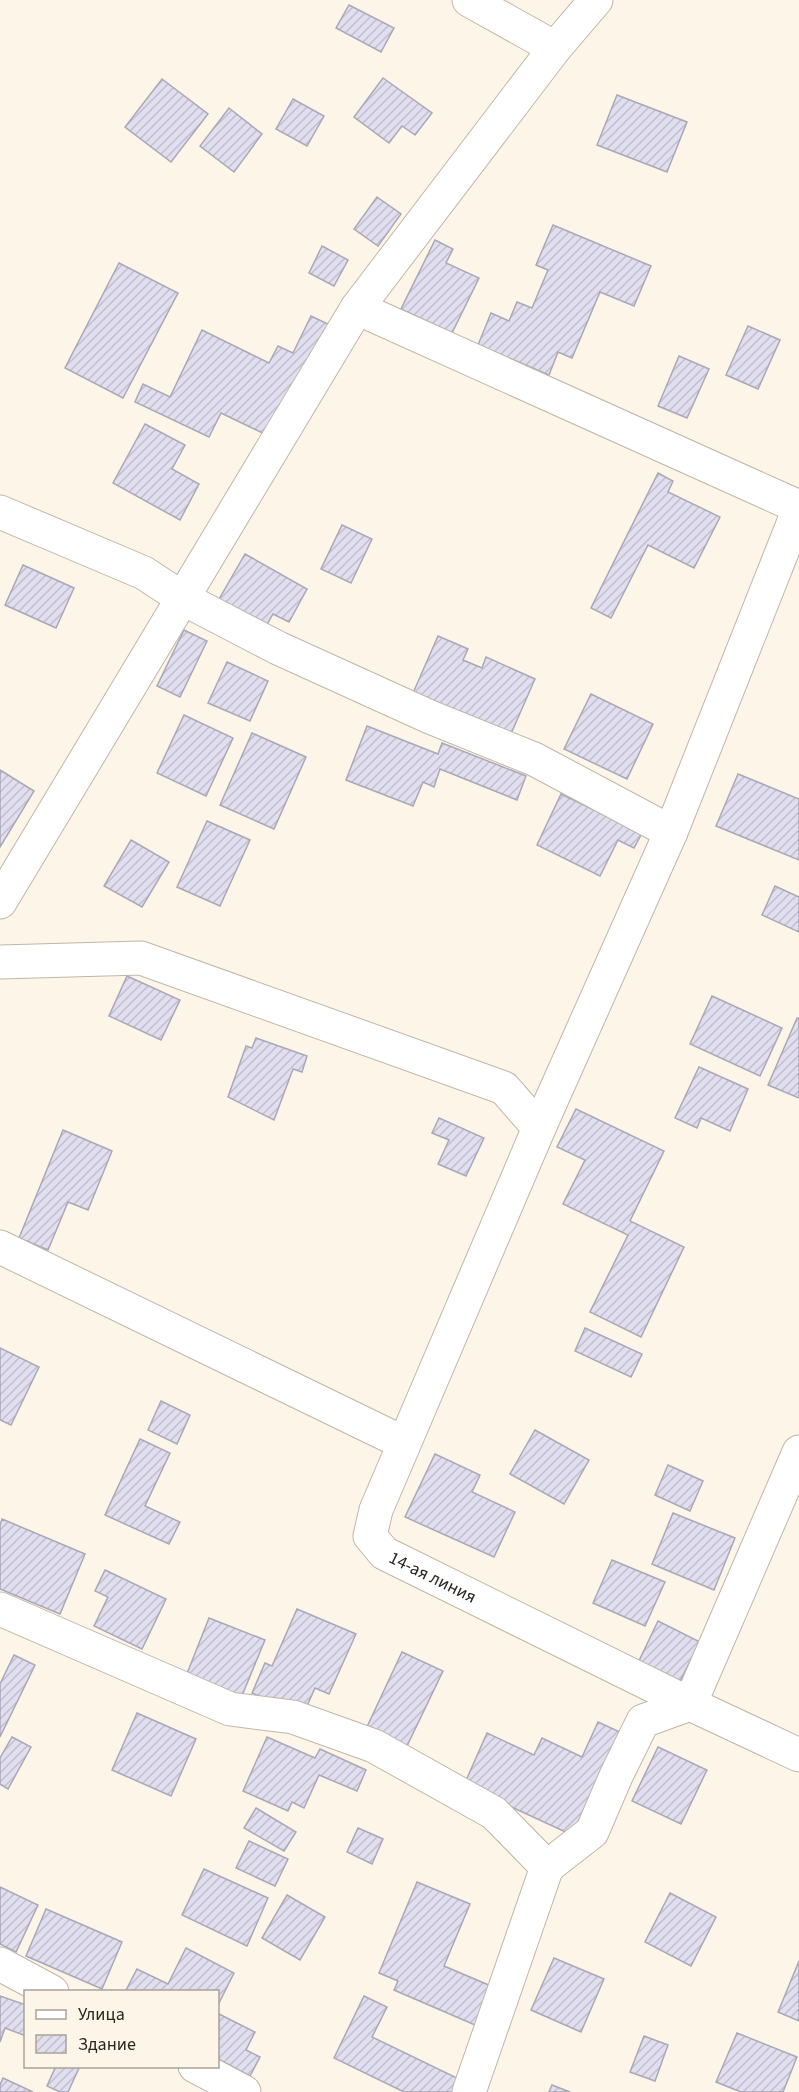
<svg xmlns="http://www.w3.org/2000/svg" width="799" height="2092" font-family="'Source Sans 3',sans-serif">
<style>
.building{fill:url(#building-hatch);stroke:#aaa7b7;stroke-width:1.5}
.lines{fill:none;stroke-linecap:round;stroke-linejoin:round}
.minor-casing{stroke:#c1b6a8;stroke-width:35}
.tertiary-casing{stroke:#c1b6a8;stroke-width:35}
.minor{stroke:#fff;stroke-width:33}
.tertiary{stroke:#fff;stroke-width:33}
.labels{text-anchor:middle;stroke-width:6;stroke-linejoin:round;paint-order:stroke}
.street-label{font-size:18px;fill:#2a2621;stroke:#fef5e9}
</style>
<defs>
<pattern id="building-hatch" width="6" height="6" patternUnits="userSpaceOnUse" patternTransform="scale(1.5)"><rect width="6" height="6" fill="#e1deef"/><path d="M-1 1l2-2M0 6l6-6M5 7l2-2" fill="none" stroke="#c1becd"/></pattern>
</defs>
<rect width="100%" height="100%" fill="#fef5e9"/>
<g class="building">
<polygon points="349,5 394,28 381,52 336,28"/>
<polygon points="383,78 432,113 415,135 402,126 389,143 354,117"/>
<polygon points="162,79 208,114 171,162 125,127"/>
<polygon points="617,95 687,122 667,172 597,145"/>
<polygon points="293,99 324,116 307,146 276,129"/>
<polygon points="229,108 262,134 234,172 200,146"/>
<polygon points="377,197 401,214 378,246 354,229"/>
<polygon points="553,225 651,266 634,306 600,292 572,358 558,352 549,375 478,345 491,313 509,321 517,302 532,308 548,270 536,265"/>
<polygon points="435,240 453,249 446,263 479,278 452,333 401,309"/>
<polygon points="322,246 348,260 334,286 309,273"/>
<polygon points="119,263 178,293 123,398 65,368"/>
<polygon points="311,316 328,324 273,438 221,413 209,437 135,402 143,384 170,397 202,330 269,363 278,346 293,353"/>
<polygon points="748,326 780,340 758,389 726,375"/>
<polygon points="679,356 709,369 687,418 658,406"/>
<polygon points="145,424 185,445 172,469 199,484 180,520 113,483"/>
<polygon points="658,473 673,481 668,492 720,517 694,568 648,545 611,618 591,608"/>
<polygon points="342,525 372,539 351,583 321,569"/>
<polygon points="245,554 307,589 289,622 273,614 265,628 218,601"/>
<polygon points="23,565 74,588 56,628 5,605"/>
<polygon points="184,630 207,641 180,697 157,686"/>
<polygon points="438,636 468,649 463,660 482,668 486,657 535,679 510,736 413,693"/>
<polygon points="227,662 268,681 250,721 208,703"/>
<polygon points="591,694 653,724 627,779 564,749"/>
<polygon points="184,715 233,738 206,796 157,773"/>
<polygon points="367,726 438,754 442,743 526,776 517,800 440,769 434,787 423,782 413,806 346,780"/>
<polygon points="252,733 306,757 274,829 220,805"/>
<polygon points="0,770 34,791 0,847"/>
<polygon points="738,774 799,799 799,860 716,826"/>
<polygon points="561,794 642,833 634,848 618,840 600,876 537,845"/>
<polygon points="207,821 250,840 220,906 177,887"/>
<polygon points="131,840 169,862 142,907 104,886"/>
<polygon points="775,886 799,897 799,932 762,915"/>
<polygon points="127,976 180,1000 161,1040 109,1016"/>
<polygon points="712,996 782,1028 760,1076 690,1044"/>
<polygon points="797,1018 799,1018 799,1098 768,1085"/>
<polygon points="256,1038 307,1056 302,1072 293,1069 274,1120 228,1097 246,1046 252,1048"/>
<polygon points="699,1067 748,1089 730,1131 701,1118 697,1128 675,1118"/>
<polygon points="576,1109 664,1151 630,1221 684,1247 641,1337 590,1312 628,1235 563,1204 585,1160 557,1147"/>
<polygon points="439,1118 484,1138 466,1176 438,1164 449,1140 432,1133"/>
<polygon points="63,1130 112,1151 88,1210 68,1202 48,1250 19,1238"/>
<polygon points="585,1328 642,1354 631,1377 575,1351"/>
<polygon points="0,1348 39,1367 11,1425 0,1420"/>
<polygon points="161,1401 190,1415 177,1444 148,1430"/>
<polygon points="535,1430 589,1460 564,1504 510,1474"/>
<polygon points="140,1439 170,1453 145,1506 180,1522 169,1544 105,1515"/>
<polygon points="435,1454 480,1475 472,1492 515,1512 494,1557 405,1517"/>
<polygon points="668,1465 703,1481 690,1511 655,1495"/>
<polygon points="673,1513 735,1538 714,1590 652,1564"/>
<polygon points="2,1519 85,1554 60,1614 0,1589 0,1525"/>
<polygon points="612,1560 665,1582 645,1626 593,1603"/>
<polygon points="105,1570 166,1599 142,1649 94,1626 108,1597 95,1591"/>
<polygon points="297,1609 356,1634 329,1694 315,1688 303,1715 252,1693 265,1663 272,1666"/>
<polygon points="209,1618 265,1640 241,1698 186,1676"/>
<polygon points="658,1621 700,1642 679,1683 638,1663"/>
<polygon points="402,1652 443,1671 406,1748 366,1729"/>
<polygon points="14,1655 35,1665 0,1737 0,1684"/>
<polygon points="137,1713 196,1739 171,1796 112,1770"/>
<polygon points="598,1722 620,1732 572,1835 464,1785 487,1733 534,1755 542,1738 582,1757"/>
<polygon points="12,1737 31,1747 8,1789 0,1784 0,1758"/>
<polygon points="267,1737 315,1758 320,1749 366,1770 357,1791 319,1775 304,1808 292,1802 288,1811 243,1791"/>
<polygon points="658,1747 707,1770 681,1824 632,1801"/>
<polygon points="256,1808 296,1832 284,1851 244,1828"/>
<polygon points="358,1828 383,1839 372,1864 347,1852"/>
<polygon points="249,1841 288,1859 275,1886 236,1868"/>
<polygon points="204,1869 268,1898 247,1946 182,1915"/>
<polygon points="417,1882 470,1904 444,1966 491,1986 475,2025 394,1990 398,1981 379,1973"/>
<polygon points="0,1887 38,1905 16,1952 0,1944"/>
<polygon points="670,1893 716,1917 691,1966 645,1942"/>
<polygon points="287,1895 325,1917 300,1960 262,1938"/>
<polygon points="46,1909 122,1942 102,1989 26,1956"/>
<polygon points="186,1948 234,1973 218,2005 218,1992 125,1992 137,1969 168,1984"/>
<polygon points="554,1958 604,1979 581,2032 531,2010"/>
<polygon points="799,1961 799,2021 778,2012"/>
<polygon points="0,1996 26,2005 26,2036 5,2028 0,2042"/>
<polygon points="364,1996 387,2007 372,2037 459,2079 452,2092 404,2092 334,2058"/>
<polygon points="219,2014 255,2032 246,2050 260,2057 250,2076 218,2059"/>
<polygon points="737,2033 797,2057 783,2092 741,2092 716,2082"/>
<polygon points="644,2036 668,2045 655,2081 630,2072"/>
<polygon points="56,2066 80,2066 68,2092 60,2092 47,2086"/>
<polygon points="3,2078 33,2092 0,2092 0,2085"/>
<polygon points="552,2085 570,2092 549,2092"/>
</g>
<g class="lines">
<defs>
<g id="minor">
<polyline points="469,0 555,48"/>
<polyline points="357,308 799,507"/>
<path id="s1" d="M799,509l-128,323 -132,296 -163,382 -6,26 14,17 306,151 109,51"/>
<polyline points="0,512 144,573 182,598 278,648 430,717 534,759 671,832"/>
<polyline points="0,962 141,958 504,1088 539,1128"/>
<polyline points="0,1247 404,1443"/>
<polyline points="0,1609 230,1709 293,1717 374,1746 494,1813 547,1867"/>
<polyline points="0,1964 52,1992"/>
<polyline points="195,2066 244,2092"/>
<polyline points="469,2092 547,1867 592,1832 616,1776 643,1721 690,1704 799,1452"/>
</g>
<polyline id="tertiary" points="0,902 357,308 555,48 596,0"/>
</defs>
<use href="#minor" class="minor-casing"/>
<use href="#tertiary" class="tertiary-casing"/>
<use href="#minor" class="minor"/>
<use href="#tertiary" class="tertiary"/>
</g>
<g class="labels">
<g class="street-label">
<text dy="6" stroke="none"><textPath href="#s1" startOffset="1190">14-ая линия</textPath></text>
</g>
</g>
<rect x="24" y="1990" width="195" height="78" fill="#fef5e9" stroke="#a9a299" stroke-width="1.5"/>
<rect x="36" y="2010" width="30" height="9" fill="#ffffff" stroke="#a9a299" stroke-width="1.5"/>
<text x="78" y="2020" font-size="18" fill="#2a2621">Улица</text>
<rect x="36" y="2035" width="30" height="18" fill="url(#building-hatch)" stroke="#a9a299" stroke-width="1.5"/>
<text x="78" y="2050" font-size="18" fill="#2a2621">Здание</text>
</svg>
